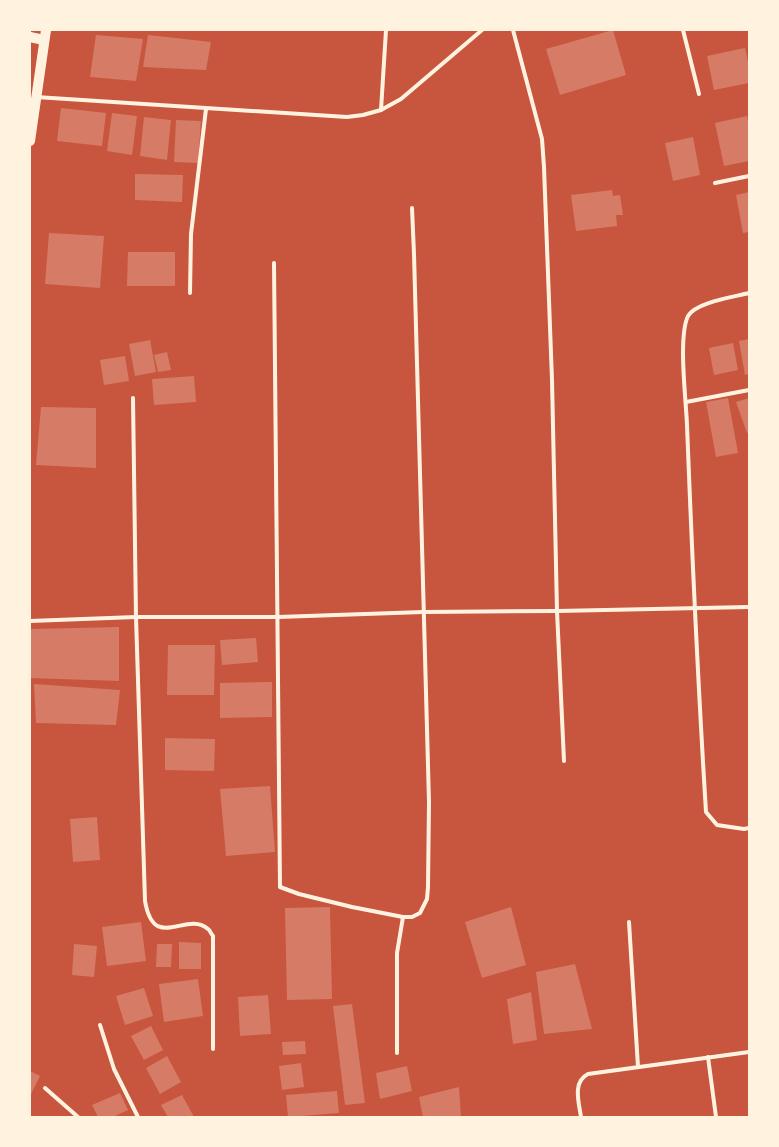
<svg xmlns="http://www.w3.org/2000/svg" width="779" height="1147" font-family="'DM Sans',sans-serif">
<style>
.building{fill:#d67c66}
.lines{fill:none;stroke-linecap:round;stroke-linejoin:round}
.minor{stroke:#fff3e0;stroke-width:4}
.primary{stroke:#fff3e0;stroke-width:10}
</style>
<rect width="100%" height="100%" fill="#c8553d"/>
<g class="building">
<polygon points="613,30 626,75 560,95 546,49"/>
<polygon points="96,35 143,39 136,81 90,77"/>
<polygon points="148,35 211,42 206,70 143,67"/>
<polygon points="745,48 749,66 749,83 714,90 707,56"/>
<polygon points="61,108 106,113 102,146 57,141"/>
<polygon points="112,113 137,116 132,155 107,151"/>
<polygon points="747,116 749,125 749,161 724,166 715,123"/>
<polygon points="144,117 171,120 167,160 140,156"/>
<polygon points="176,120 201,121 198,163 174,162"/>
<polygon points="693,137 700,175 673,181 665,143"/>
<polygon points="135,174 183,175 182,202 135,200"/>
<polygon points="612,190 613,196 620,195 623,215 616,215 617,226 576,231 571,195"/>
<polygon points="749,192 749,232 743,233 736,195"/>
<polygon points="49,233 104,236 100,288 45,284"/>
<polygon points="128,252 175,252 175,286 127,286"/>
<polygon points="749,339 749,374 745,375 739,341"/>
<polygon points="150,340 156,372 135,376 129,344"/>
<polygon points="733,343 738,370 714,375 709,348"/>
<polygon points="167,352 171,370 158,372 154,355"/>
<polygon points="125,356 129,381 104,385 100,360"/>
<polygon points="194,376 196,402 154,405 152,379"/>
<polygon points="728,398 738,453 716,457 706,402"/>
<polygon points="749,398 749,432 747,433 736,402"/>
<polygon points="41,407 96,408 96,468 36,465"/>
<polygon points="119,627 119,681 30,678 30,629"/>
<polygon points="256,638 258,662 222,665 220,640"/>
<polygon points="168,645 215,645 214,695 167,695"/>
<polygon points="272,682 272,717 220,718 220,683"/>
<polygon points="34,684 120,690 116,725 36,723"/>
<polygon points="165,738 215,739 214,771 165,770"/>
<polygon points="270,786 275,852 226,856 220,789"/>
<polygon points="97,817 100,860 73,862 70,819"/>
<polygon points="330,907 332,999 287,1000 285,908"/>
<polygon points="511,907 526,965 482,978 465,922"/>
<polygon points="141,922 146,961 107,966 102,927"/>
<polygon points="179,942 201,943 201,969 179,969"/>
<polygon points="74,944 97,946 94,977 72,975"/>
<polygon points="157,944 172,944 171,967 156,967"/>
<polygon points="575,964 592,1029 544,1034 536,972"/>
<polygon points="198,979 203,1016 164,1022 159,984"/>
<polygon points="144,988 153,1016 125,1025 116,996"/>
<polygon points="531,992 537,1040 513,1044 507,999"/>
<polygon points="268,995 271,1034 240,1036 238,997"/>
<polygon points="352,1004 365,1103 345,1105 333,1006"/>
<polygon points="151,1026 163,1050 144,1060 131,1036"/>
<polygon points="305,1041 306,1054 283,1055 282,1042"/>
<polygon points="167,1056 181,1082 160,1094 146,1068"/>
<polygon points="301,1063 304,1087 282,1090 279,1066"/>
<polygon points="407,1066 412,1091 380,1099 376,1073"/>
<polygon points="30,1071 40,1076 30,1096"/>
<polygon points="459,1087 461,1117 423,1117 419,1097"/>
<polygon points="337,1091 339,1113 288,1117 286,1095"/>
<polygon points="120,1093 128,1110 113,1117 98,1117 92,1105"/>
<polygon points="182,1095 194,1117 168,1117 161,1105"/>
</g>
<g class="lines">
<g class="minor">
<polyline points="513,30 542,139 544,167 552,380 557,611 564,761"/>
<polyline points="683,30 699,94"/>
<polyline points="36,97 347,117 363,115 381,110 401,99 482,30"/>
<polyline points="381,110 386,30"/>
<polyline points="715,183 749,176"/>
<polyline points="274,263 280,887 299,894 352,907 403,917 412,917 420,913 427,899 428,887 429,802 414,254 412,208"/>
<polyline points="190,293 191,234 206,109"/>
<path d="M749,293c-15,4 -53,9 -61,23 -10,21 -2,83 -1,109 5,129 11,258 19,387l11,13 27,4 5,-1"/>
<path d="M133,398l3,219 9,284c9,52 41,9 63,28 2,1 3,5 5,7v113"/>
<polyline points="686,402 749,390"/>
<polyline points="30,621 136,617 278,617 423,612 557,611 749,607"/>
<polyline points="629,922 638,1067"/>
<polyline points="100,1025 114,1069 138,1117"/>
<polyline points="397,1053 397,953 403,917"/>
<polyline points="708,1057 716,1117"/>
<polyline points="45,1088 78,1117"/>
<path d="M581,1117c-2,-14 -9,-35 7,-43l161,-22"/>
</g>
<g class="primary">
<polyline points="30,37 44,40"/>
<polyline points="30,141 46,30"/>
</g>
</g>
<rect width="779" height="1147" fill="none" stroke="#fff3e0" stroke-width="62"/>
</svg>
